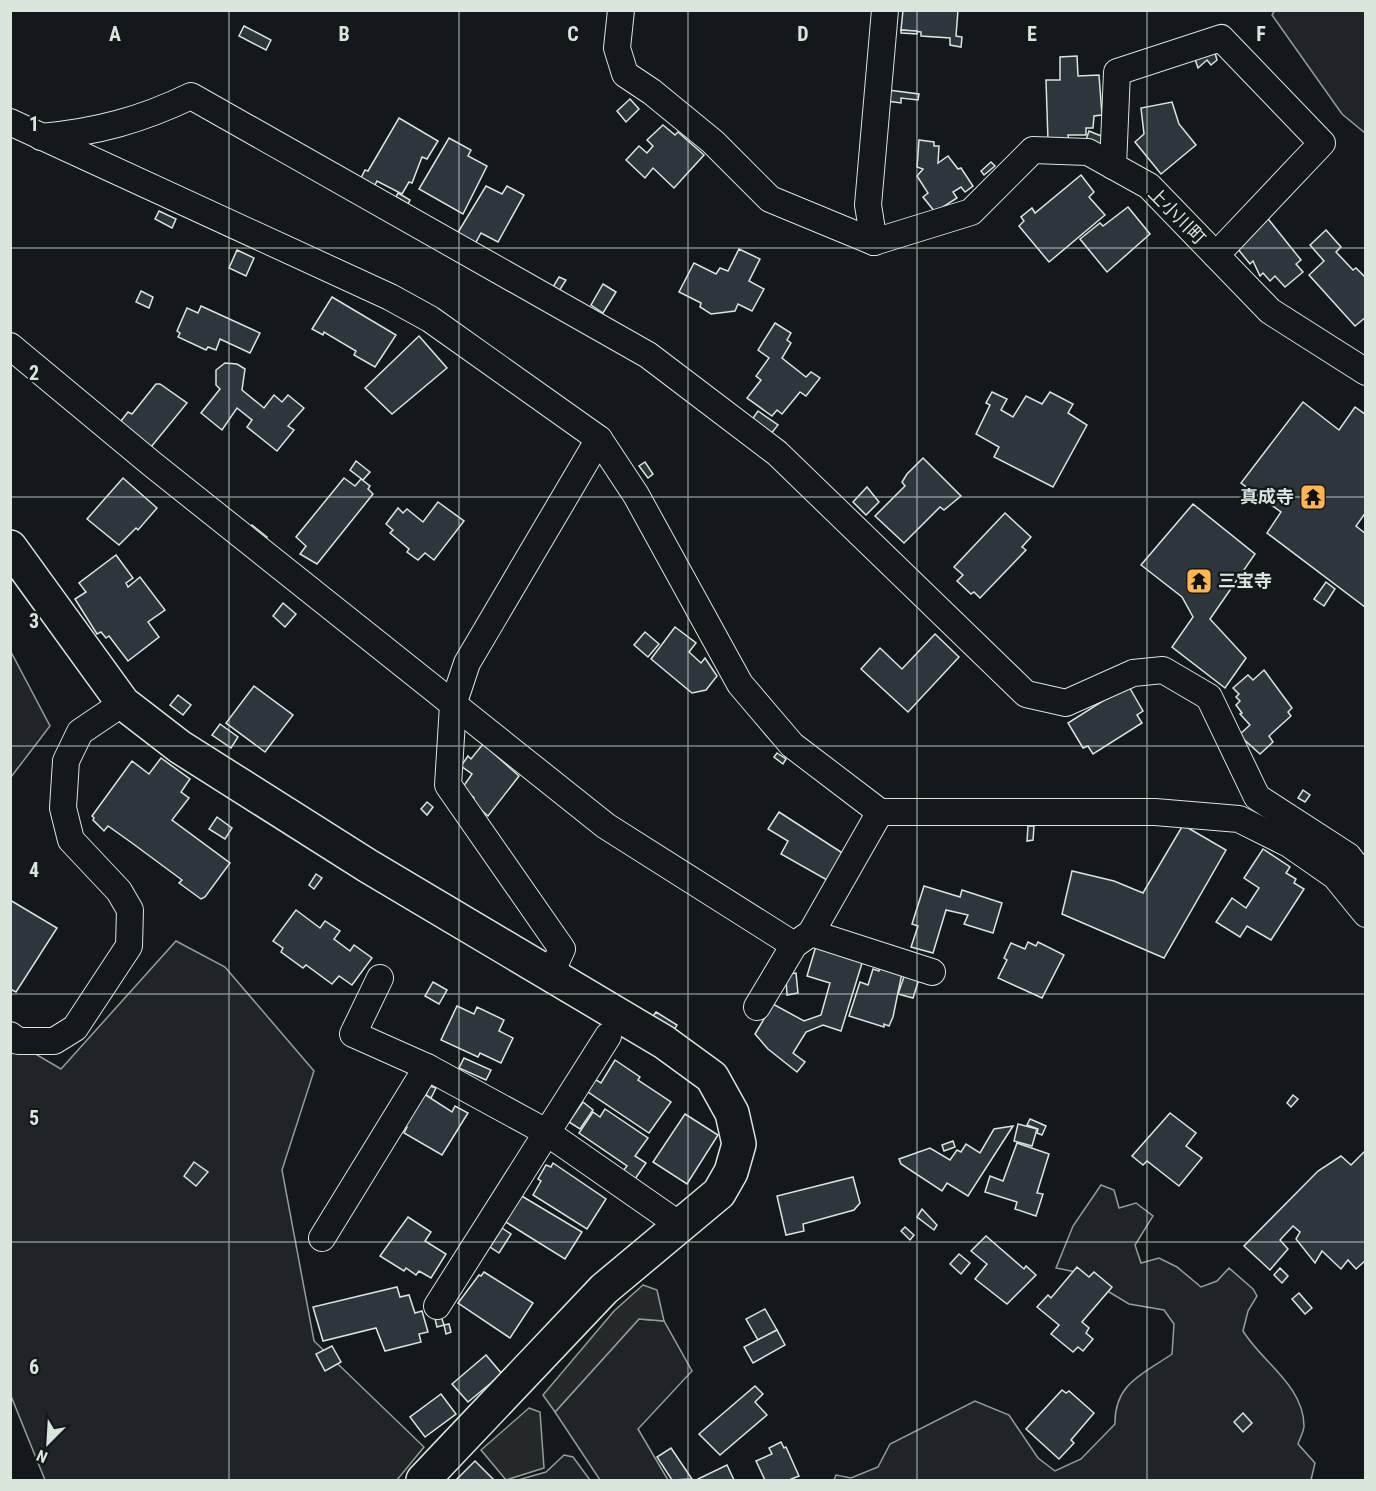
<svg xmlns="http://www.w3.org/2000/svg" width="1376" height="1491" font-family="'Roboto Condensed','Noto Sans JP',sans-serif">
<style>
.green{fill:#202428;stroke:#939e99;stroke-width:1.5}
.parking{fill:#24282b;stroke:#939e99;stroke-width:1.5}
.building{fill:#2c363c;stroke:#d8e6dc;stroke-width:1.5}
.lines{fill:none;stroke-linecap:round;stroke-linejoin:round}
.street-casing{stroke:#d8e6dc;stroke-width:28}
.secondary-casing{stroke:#d8e6dc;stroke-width:36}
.street{stroke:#14181c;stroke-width:26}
.secondary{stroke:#14181c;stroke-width:33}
.grid{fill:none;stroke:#d8e6dc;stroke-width:1.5;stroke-opacity:0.55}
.labels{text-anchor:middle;stroke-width:4.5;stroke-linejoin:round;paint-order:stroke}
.street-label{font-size:18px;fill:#d8e6dc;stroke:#14181c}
.poi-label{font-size:18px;font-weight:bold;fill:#d8e6dc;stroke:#14181c;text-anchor:end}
.grid-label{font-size:20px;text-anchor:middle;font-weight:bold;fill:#d8e6dc;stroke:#14181c;stroke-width:4.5;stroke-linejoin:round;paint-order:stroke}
</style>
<rect width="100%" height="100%" fill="#14181c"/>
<g class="green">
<polygon points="1275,10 1365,11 1365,133 1342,114 1272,15"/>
<polygon points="10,650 50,726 11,777 10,777"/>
<polygon points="176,941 225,967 314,1071 282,1170 314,1341 424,1447 397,1480 45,1480 11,1396 10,1039 61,1069"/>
<path d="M1101,1185l13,5 5,18 17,-5 17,13 -18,29 6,18 18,-5 18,9 24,20 16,-6 12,-13 24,21 4,7 -9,15 -5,20c19,31 61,55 61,95 0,5 -4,12 -6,18l17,19 -4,17h-477l2,-5 15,3 27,-11 12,-23 85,-43 34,14 29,43 17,13 26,-12 34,-35c-1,-41 30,-51 57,-70l2,-30 -10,-14 -35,-6 -53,-32 -20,-4 17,-42z"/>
<polygon points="639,1319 664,1321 692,1371 638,1429 668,1480 600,1480 555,1412"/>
<polygon points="564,1455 573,1457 590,1480 518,1480 546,1472"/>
</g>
<g class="parking">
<polygon points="643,1285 657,1290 664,1321 639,1319 555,1412 543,1395 614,1311"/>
<polygon points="529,1408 540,1412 544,1468 506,1480 481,1450"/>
</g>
<g class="building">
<polygon points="903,10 958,10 956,36 962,37 961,47 950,45 950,38 921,36 921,32 901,30"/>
<polygon points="244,26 271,40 266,50 239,36"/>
<polygon points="798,30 808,32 807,39 797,37"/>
<polygon points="901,30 917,31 917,34 901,33"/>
<polygon points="1215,53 1217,60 1211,65 1207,60 1198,68 1195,59"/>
<polygon points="1077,56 1078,76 1099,75 1102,115 1094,116 1093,128 1086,128 1086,135 1068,135 1069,141 1048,141 1046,80 1060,80 1060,57"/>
<polygon points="888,90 919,94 918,100 901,98 901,103 887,101"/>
<polygon points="630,99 639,109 626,122 617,111"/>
<polygon points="1172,102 1179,124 1196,145 1161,174 1135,142 1144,134 1141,108"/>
<polygon points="399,118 438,141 427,159 422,157 412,183 409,182 402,194 377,181 374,187 360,180 365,170 368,171"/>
<polygon points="663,125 675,135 678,132 704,155 674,188 653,168 645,178 626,160 639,146 647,153 653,146 647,140"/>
<polygon points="1089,131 1106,138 1102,147 1086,140"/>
<polygon points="449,138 471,150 468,156 487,166 463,214 419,189"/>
<polygon points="919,140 934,142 934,146 939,146 938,163 948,156 958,169 961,168 973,186 965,192 961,187 953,192 957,198 935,212 923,197 928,193 917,176 923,169 917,167"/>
<polygon points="991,162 995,166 984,175 981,171"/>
<polygon points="1081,175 1094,192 1089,197 1105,215 1049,262 1019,226 1024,221 1021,217 1032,208 1035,213"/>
<polygon points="486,186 502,194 507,186 524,195 498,242 481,233 475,244 457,234"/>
<polygon points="398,193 410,200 408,204 396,197"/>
<polygon points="1128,207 1150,234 1107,272 1080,239 1100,223 1103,226"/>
<polygon points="159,211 176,219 172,228 155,219"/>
<polygon points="1265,215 1301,260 1296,264 1303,272 1285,287 1275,276 1270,281 1263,273 1260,276 1253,261 1250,264 1233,243"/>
<polygon points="1326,230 1341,247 1336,252 1353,270 1356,268 1366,278 1366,317 1355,326 1309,275 1324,261 1310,245"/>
<polygon points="739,249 760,259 749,281 764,289 752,311 738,304 735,311 711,314 700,307 701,303 679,292 694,263 716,274 720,268 728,271"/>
<polygon points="237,250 254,258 246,276 229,268"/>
<polygon points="559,277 566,280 559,291 553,287"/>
<polygon points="603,284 616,292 603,313 591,305"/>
<polygon points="141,291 153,297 149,308 136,302"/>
<polygon points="332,297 396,335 375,367 354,355 356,351 324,332 323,335 312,329"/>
<polygon points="201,306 260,333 250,353 220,339 216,350 208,347 206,350 178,337 180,333 177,331 187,308 198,313"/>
<polygon points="775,323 791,333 787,340 791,343 782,358 806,377 811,372 820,378 806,396 800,392 782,414 777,410 772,416 747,398 761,380 756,376 769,358 758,350"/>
<polygon points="419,336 447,368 392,414 365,388"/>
<polygon points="225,363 237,364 245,369 242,390 264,408 274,395 282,402 288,395 304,408 288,426 294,430 277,451 247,427 252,420 237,408 222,430 201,413 220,389 216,385 216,370"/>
<polygon points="156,384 160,384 187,403 151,447 117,426 128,412 132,414"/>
<polygon points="992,392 1007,399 1001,410 1013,417 1026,396 1042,404 1050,392 1073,404 1068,413 1087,425 1053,487 994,457 999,447 976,434 990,405 986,403"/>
<polygon points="1303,402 1339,430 1355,407 1366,415 1366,512 1356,526 1366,534 1365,607 1267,533 1281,512 1241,483"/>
<polygon points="758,411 778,425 770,435 751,421"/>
<polygon points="923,458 961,496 944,510 940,507 904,543 875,516 905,486 902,482 907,474"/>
<polygon points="356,461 370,472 363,480 350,470"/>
<polygon points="645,462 653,474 648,478 639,466"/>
<polygon points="123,478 157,508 138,530 136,528 119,545 87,519"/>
<polygon points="344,478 355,486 361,479 370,486 368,489 373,494 317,564 300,554 306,546 296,537"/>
<polygon points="867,487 879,502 866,515 853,502"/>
<polygon points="438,502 464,521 434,560 425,553 418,560 407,552 409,549 390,533 393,530 386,524 398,508 403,513 407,509 423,522"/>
<polygon points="1193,504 1255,554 1210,619 1246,658 1225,688 1172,647 1193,617 1182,597 1141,565"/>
<polygon points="1005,513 1031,537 1022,547 1026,550 980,598 974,592 971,594 957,581 963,575 954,567"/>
<polygon points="252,525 267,537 262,543 248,531"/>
<polygon points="116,555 133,578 126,583 128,587 140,577 165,610 148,622 159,637 128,661 109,636 106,638 101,632 97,634 75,599 86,592 79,583"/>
<polygon points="1326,582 1335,589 1324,606 1314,599"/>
<polygon points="283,603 296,614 285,627 273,616"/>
<polygon points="675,627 696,643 689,652 701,663 705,658 717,676 706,690 692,693 651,659"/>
<polygon points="645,632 659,644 648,657 634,645"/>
<polygon points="935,634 959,657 908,712 861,669 880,648 902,669"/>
<polygon points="1264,670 1292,708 1288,712 1291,716 1269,736 1273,742 1260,754 1239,735 1250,725 1240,714 1242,713 1236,705 1240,701 1236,697 1239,694 1233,688 1248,675 1253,680"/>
<polygon points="1128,685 1143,711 1137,715 1142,723 1093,754 1088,746 1083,748 1068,723"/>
<polygon points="254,686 293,715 265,752 226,723"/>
<polygon points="178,695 191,705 183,715 170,705"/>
<polygon points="220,724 238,737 231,748 212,735"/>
<polygon points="483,744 519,776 488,816 472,802 474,798 463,787 472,774 461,766 468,756 471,759"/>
<polygon points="777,753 786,759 783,764 774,757"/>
<polygon points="161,758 190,779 181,792 189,798 172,820 230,863 205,897 201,899 179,883 182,880 132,843 108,826 104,831 93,820 94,818 92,816 132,761 149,774"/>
<polygon points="1303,790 1310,795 1305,802 1298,798"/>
<polygon points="427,802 433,807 427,815 421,809"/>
<polygon points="779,812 844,854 827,880 781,854 788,841 768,829"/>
<polygon points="217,817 232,828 225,839 209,829"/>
<polygon points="1183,825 1226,850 1164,958 1062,914 1072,871 1114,881 1143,893"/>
<polygon points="1028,826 1034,826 1033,840 1027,841"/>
<polygon points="1263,849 1290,867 1286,873 1296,879 1294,883 1304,889 1271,940 1247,926 1240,937 1216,922 1232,898 1246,908 1259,888 1244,878"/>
<polygon points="316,874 322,878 314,889 309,885"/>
<polygon points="924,886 960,897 962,890 1002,903 993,933 964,924 968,915 946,910 933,953 911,947 918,926 912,924"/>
<polygon points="10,900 57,928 16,992 10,989"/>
<polygon points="296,910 320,928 325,921 340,931 334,939 350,951 354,945 372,958 352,985 339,976 332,984 306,965 303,968 281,952 283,948 273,941"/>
<polygon points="1028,942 1036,946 1038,942 1064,955 1042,998 998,978 1007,960 1004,958 1011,943 1025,949"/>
<polygon points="816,946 863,960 841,1031 823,1025 806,1032 793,1053 805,1062 797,1072 768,1049 755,1034 773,1004 804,1021 821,1015 830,983 807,976"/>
<polygon points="881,964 902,973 893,1017 889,1026 884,1024 884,1027 849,1016 860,982 868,985 873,969 879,971"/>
<polygon points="906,971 920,976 913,998 898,994"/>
<polygon points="796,973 798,993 787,995 786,978 788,974"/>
<polygon points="433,982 447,990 439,1004 425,996"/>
<polygon points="457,1006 474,1014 477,1007 504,1020 499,1031 513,1038 501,1063 480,1053 478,1057 441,1040"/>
<polygon points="656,1012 677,1025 673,1032 651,1019"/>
<polygon points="464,1058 491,1070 486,1080 459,1068"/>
<polygon points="615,1060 640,1077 638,1080 671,1102 649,1133 585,1090 593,1078 601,1083"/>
<polygon points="430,1086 436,1088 431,1098 426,1095"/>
<polygon points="421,1092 452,1112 455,1106 468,1113 442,1155 404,1133 407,1127 402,1124"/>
<polygon points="1293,1095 1298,1099 1291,1107 1287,1103"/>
<polygon points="583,1102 593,1110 580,1129 569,1122"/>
<polygon points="605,1109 648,1138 635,1156 646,1163 635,1179 623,1171 627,1166 579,1133 593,1112 600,1117"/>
<polygon points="1170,1113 1196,1133 1186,1146 1202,1158 1179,1186 1147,1161 1143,1165 1132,1156"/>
<polygon points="685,1114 718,1135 687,1184 653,1162"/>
<polygon points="1030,1119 1046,1126 1042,1135 1037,1133 1038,1129 1027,1125"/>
<polygon points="1018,1124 1037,1129 1032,1146 1014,1141"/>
<polygon points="1013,1126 968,1196 947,1183 942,1191 901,1164 899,1159 930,1148 950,1160 957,1150 961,1152 966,1144 980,1153 994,1129"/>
<polygon points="953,1141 955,1147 944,1151 942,1145"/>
<polygon points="1017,1143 1049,1154 1037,1193 1043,1194 1036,1216 1015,1209 1017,1202 985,1192 990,1176 1003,1181"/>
<polygon points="1366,1150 1366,1260 1356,1269 1348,1260 1341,1269 1322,1251 1315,1263 1296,1239 1300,1232 1293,1226 1280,1240 1288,1249 1270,1270 1244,1246 1318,1171 1341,1156 1351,1165"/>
<polygon points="194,1162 208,1172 196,1186 184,1176"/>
<polygon points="553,1163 606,1199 587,1229 533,1195 541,1181 538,1179 546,1165 551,1167"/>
<polygon points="853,1177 860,1203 854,1210 803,1224 804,1231 786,1235 777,1196"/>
<polygon points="520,1195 582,1232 565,1259 504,1221"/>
<polygon points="922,1209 937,1225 934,1230 917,1217"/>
<polygon points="408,1217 431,1232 425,1241 446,1254 431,1278 419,1271 416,1275 406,1268 404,1271 380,1256"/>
<polygon points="905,1227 914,1235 910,1240 901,1231"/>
<polygon points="502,1228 511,1234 499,1253 490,1247"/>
<polygon points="986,1236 1024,1269 1026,1266 1036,1275 1007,1304 975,1279 987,1264 971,1251"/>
<polygon points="959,1254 970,1263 961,1274 950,1264"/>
<polygon points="1077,1267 1089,1277 1094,1272 1112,1287 1082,1322 1089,1328 1086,1333 1093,1339 1083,1351 1078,1347 1073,1352 1051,1334 1059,1325 1037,1307 1048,1295 1051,1298"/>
<polygon points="1280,1268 1288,1276 1282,1283 1274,1275"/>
<polygon points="484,1272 533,1303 510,1338 458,1303 479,1275 481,1276"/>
<polygon points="397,1287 400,1297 409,1295 415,1313 422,1311 428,1332 419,1334 421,1342 385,1351 376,1328 323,1341 313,1307"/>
<polygon points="1299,1293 1312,1308 1305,1314 1292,1299"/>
<polygon points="765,1309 777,1330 758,1340 746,1319"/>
<polygon points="440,1313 444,1325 437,1327 434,1315"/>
<polygon points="449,1324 451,1332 446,1334 444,1325"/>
<polygon points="777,1330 785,1345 753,1363 744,1347"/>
<polygon points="332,1346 341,1362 325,1371 316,1354"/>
<polygon points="486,1355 502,1374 468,1402 452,1384"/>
<polygon points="755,1386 763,1394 755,1402 767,1415 720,1455 699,1434"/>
<polygon points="1062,1390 1066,1393 1069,1391 1094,1413 1071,1440 1074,1443 1059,1459 1026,1429"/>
<polygon points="441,1394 456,1414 425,1437 410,1417"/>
<polygon points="1243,1413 1252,1423 1243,1432 1234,1422"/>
<polygon points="781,1442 784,1448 786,1447 799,1476 789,1480 765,1480 756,1461 772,1454 769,1448"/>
<polygon points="671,1448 692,1479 672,1480 657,1457"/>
<polygon points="475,1461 494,1480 456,1480"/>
<polygon points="727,1465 734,1480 698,1480 698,1479"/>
</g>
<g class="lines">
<defs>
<g id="street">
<polyline points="621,10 617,48 625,74 652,92 713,142 770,199 874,242"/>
<polyline points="10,122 390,297 430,319 599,439 636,495 740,684 792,745 880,812 811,933 794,945 757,1007"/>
<path d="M41,137c56,-5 100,-17 150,-41l457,259 129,98 249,241 40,9 67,-30 30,-3 46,27 48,100 91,59 18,23"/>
<polyline points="1113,166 1117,72 1221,38 1322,143 1216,255"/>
<polyline points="874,242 971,212 1033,150 1088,152 1149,186 1270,311 1366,372"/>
<polyline points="874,242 868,205 885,10"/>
<polyline points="10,346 152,464 606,826 794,945"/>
<polyline points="880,812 1155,812 1239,819 1289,844 1335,876 1366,914"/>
<polyline points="811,933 932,972"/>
<polyline points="551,973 562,949 448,785 453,705 467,663 599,439"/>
<polyline points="380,978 353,1034 427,1067 546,1132 681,1226"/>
<polyline points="10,1035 18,1041 54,1041 75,1028 129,946 130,910 119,891 71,840 63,808 66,761 80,732 123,703"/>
<polyline points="322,1238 427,1067"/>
<polyline points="437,1306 608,1036"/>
</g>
<polyline id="secondary" points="10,547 123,703 180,747 368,866 664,1042 712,1077 732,1113 739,1144 731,1172 719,1193 604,1289 423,1480"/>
</defs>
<use href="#street" class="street-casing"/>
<use href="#secondary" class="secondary-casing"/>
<use href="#street" class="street"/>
<use href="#secondary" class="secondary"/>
</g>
<path class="grid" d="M229,10v1470M459,10v1470M688,10v1470M917,10v1470M1147,10v1470M10,248h1356M10,497h1356M10,746h1356M10,994h1356M10,1242h1356"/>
<defs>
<symbol id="temple-square" viewBox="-11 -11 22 22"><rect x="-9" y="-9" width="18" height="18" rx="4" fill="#ffb74d" stroke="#14181c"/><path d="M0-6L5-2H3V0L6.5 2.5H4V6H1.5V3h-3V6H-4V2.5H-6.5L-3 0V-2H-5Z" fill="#111"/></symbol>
</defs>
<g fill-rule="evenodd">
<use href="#temple-square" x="1298" y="482" width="30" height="30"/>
<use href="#temple-square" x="1184" y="566" width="30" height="30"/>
</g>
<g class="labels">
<g class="street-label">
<text transform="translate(1177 216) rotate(45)" y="6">上小川町</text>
</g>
<g class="poi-label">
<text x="1294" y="503">真成寺</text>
<text x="1218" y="587" text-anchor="start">三宝寺</text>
</g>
</g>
<g class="grid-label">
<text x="115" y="41">A</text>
<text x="344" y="41">B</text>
<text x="573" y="41">C</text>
<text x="803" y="41">D</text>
<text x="1032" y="41">E</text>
<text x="1261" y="41">F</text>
<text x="34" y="131">1</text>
<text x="34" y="380">2</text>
<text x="34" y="628">3</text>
<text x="34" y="877">4</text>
<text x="34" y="1125">5</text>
<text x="34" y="1374">6</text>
</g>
<rect width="1376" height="1491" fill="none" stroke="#d8e6dc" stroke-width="24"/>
<g transform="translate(48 1443) rotate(204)" stroke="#14181c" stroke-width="4.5" paint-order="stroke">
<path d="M0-4.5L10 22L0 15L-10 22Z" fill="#d8e6dc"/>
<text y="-9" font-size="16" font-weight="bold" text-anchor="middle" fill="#d8e6dc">N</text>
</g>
</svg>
